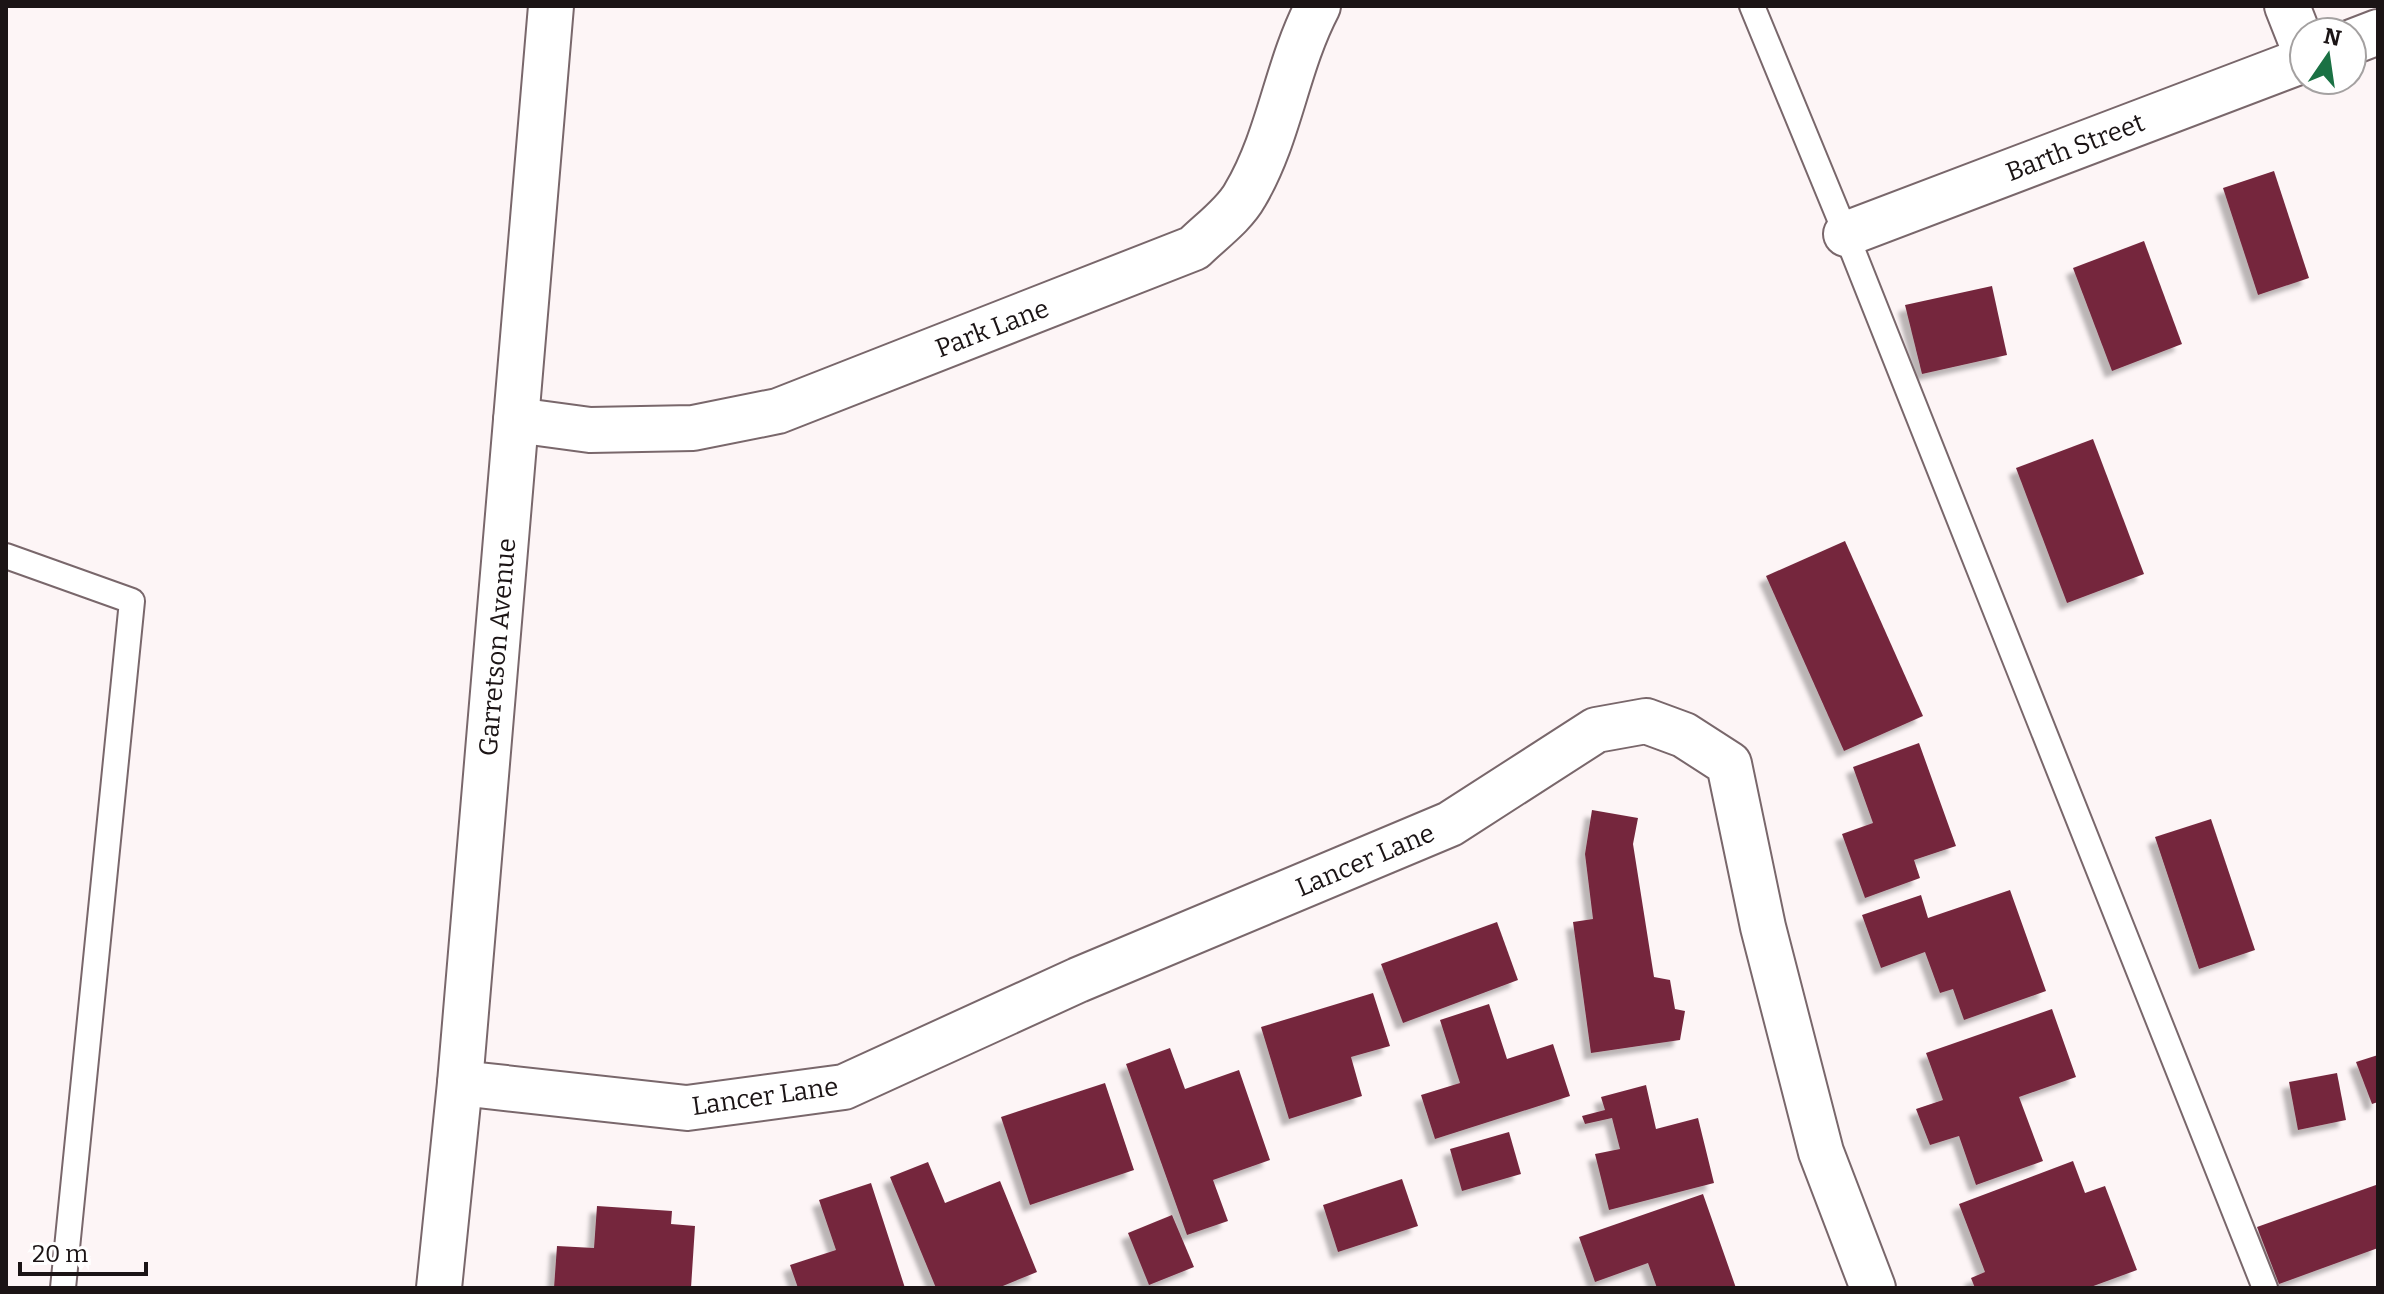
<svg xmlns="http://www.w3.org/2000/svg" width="2384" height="1294" font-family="Bitter,serif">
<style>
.building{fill:#74283e;filter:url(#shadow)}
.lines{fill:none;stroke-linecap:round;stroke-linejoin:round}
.service-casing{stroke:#79676b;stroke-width:28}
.minor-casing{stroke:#79676b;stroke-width:48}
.tertiary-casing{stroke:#79676b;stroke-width:48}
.service{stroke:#fff;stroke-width:24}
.minor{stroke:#fff;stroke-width:44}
.tertiary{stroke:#fff;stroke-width:44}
.labels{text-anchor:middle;stroke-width:8;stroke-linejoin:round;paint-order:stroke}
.street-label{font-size:26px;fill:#1b1415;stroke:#fff}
</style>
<defs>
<filter id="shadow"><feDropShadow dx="-7" dy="7" stdDeviation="2" flood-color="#0004"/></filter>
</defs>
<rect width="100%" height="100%" fill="#fdf5f6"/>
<g class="building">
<polygon points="2274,171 2309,278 2258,295 2223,188"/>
<polygon points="2144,241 2182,344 2112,371 2073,268"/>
<polygon points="1992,286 2007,355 1922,374 1905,305"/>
<polygon points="2093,439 2144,574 2067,603 2016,468"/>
<polygon points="1845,541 1923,716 1844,751 1766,576"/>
<polygon points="1919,743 1956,846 1914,860 1920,878 1865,898 1842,834 1873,823 1853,767"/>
<polygon points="1592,810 1638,818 1633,844 1654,977 1670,980 1675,1009 1685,1011 1680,1040 1591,1053 1573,922 1593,919 1585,854"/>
<polygon points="2211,819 2255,950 2199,969 2155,837"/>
<polygon points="2010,890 2046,991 1964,1020 1953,989 1940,993 1925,952 1881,968 1862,915 1921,895 1928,918"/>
<polygon points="1497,922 1518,980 1403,1023 1381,964"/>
<polygon points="1373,993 1390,1046 1351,1057 1362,1096 1289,1119 1261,1027"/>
<polygon points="1489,1004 1507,1059 1553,1044 1570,1096 1435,1139 1421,1095 1460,1083 1440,1020"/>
<polygon points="2052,1009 2076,1077 2019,1097 2043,1161 1976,1185 1959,1136 1930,1145 1916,1109 1943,1100 1926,1053"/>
<polygon points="1170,1048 1185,1089 1239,1070 1270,1160 1213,1180 1228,1221 1187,1235 1126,1064"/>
<polygon points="2378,1055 2378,1102 2372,1104 2356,1062"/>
<polygon points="2337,1073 2346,1120 2298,1130 2289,1082"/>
<polygon points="1105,1083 1134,1170 1030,1205 1001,1117"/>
<polygon points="1646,1085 1656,1129 1698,1118 1714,1183 1609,1210 1595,1154 1620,1149 1612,1118 1585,1124 1582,1116 1605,1110 1601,1097"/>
<polygon points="1509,1132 1521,1174 1462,1191 1450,1149"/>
<polygon points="2073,1161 2085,1193 2105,1186 2137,1270 2088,1288 1975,1288 1971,1278 1985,1272 1959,1204"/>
<polygon points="928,1162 945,1203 1000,1181 1037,1272 998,1288 936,1288 890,1177"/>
<polygon points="1402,1179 1418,1226 1338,1252 1323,1205"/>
<polygon points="871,1183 905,1288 798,1288 790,1265 836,1250 819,1200"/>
<polygon points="2376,1185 2378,1248 2279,1284 2257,1227"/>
<polygon points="1703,1194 1736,1288 1657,1288 1648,1263 1595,1282 1579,1237"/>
<polygon points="597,1206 672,1211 671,1224 695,1226 691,1288 554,1288 557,1246 594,1248"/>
<polygon points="1172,1215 1194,1267 1149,1285 1128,1233"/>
</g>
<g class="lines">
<defs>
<g id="service">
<polyline points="1752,6 1846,234 2265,1288"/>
<polyline points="6,556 132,601 63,1288"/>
</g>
<g id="minor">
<polyline points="2287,6 2304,49"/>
<polyline points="2352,42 2378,32"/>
<polyline points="1846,234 2304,60"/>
<path d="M516,420l74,10 103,-2 85,-17 416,-163c16,-16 40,-33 51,-53 35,-59 41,-128 73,-189"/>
<polyline points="460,1083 687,1108 844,1087 1078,980 1450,824 1596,730 1646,721 1684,735 1729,764 1763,927 1821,1152 1873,1288"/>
</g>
<polyline id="tertiary" points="439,1288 460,1083 551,6"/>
</defs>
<use href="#service" class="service-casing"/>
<use href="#minor" class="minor-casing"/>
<use href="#tertiary" class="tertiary-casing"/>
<use href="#service" class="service"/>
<use href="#minor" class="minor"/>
<use href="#tertiary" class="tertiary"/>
</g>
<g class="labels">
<g class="street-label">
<text transform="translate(2075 147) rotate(-21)" y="9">Barth Street</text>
<text transform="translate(992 328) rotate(-21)" y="9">Park Lane</text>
<text transform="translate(497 647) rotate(-85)" y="9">Garretson Avenue</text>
<text transform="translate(1365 860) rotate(-23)" y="9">Lancer Lane</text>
<text transform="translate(765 1096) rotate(-8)" y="9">Lancer Lane</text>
</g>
</g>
<rect width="2384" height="1294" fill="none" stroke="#1b1415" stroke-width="16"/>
<g transform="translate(2328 56) rotate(13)"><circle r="38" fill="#ffffff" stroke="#a4a1a1" stroke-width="2"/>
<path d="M0-6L14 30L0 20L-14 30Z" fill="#1a7144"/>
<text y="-12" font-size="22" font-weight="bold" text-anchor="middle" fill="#1b1415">N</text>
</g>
<path d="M20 1262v12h126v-12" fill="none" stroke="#1b1415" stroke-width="4"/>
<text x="32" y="1262" font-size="24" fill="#1b1415" stroke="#ffffff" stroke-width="6" paint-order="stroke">20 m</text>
</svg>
